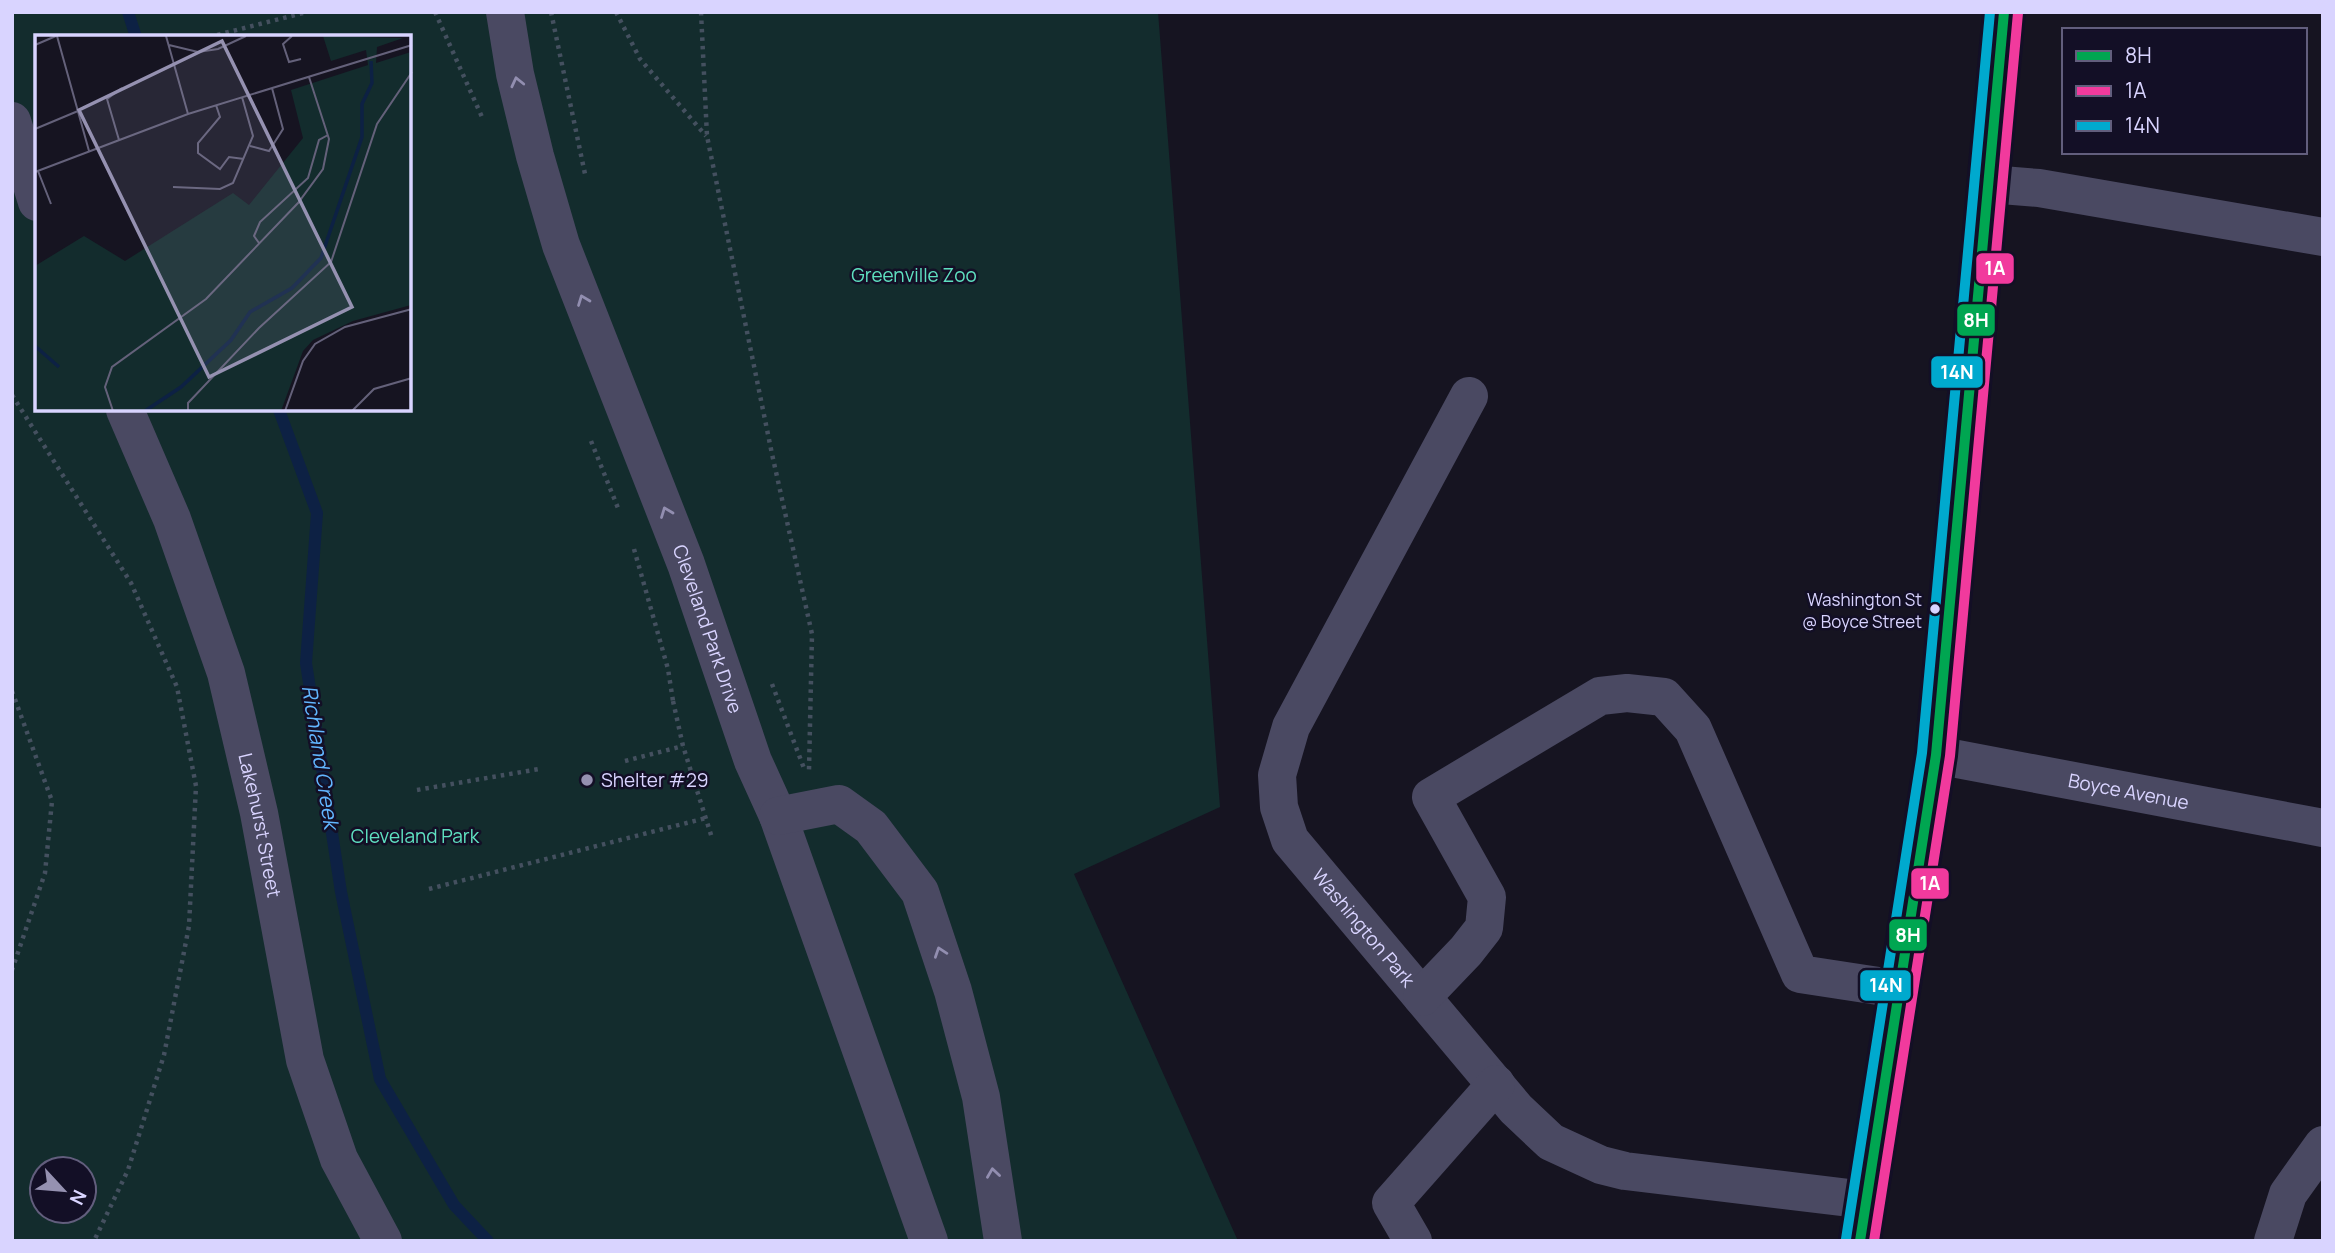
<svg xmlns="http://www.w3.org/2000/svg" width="2335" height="1253" font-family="Manrope,sans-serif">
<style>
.green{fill:#132c2d;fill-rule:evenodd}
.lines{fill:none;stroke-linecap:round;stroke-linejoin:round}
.stream{stroke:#0d2144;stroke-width:12}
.path{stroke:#44505f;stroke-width:4.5;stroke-dasharray:3.5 5;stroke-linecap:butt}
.minor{stroke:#4a4962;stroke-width:38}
.bus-1-casing{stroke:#130f26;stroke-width:16}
.bus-2-casing{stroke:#130f26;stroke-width:16}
.bus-3-casing{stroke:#130f26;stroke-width:16}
.bus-1{stroke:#00a651;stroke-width:10}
.bus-2{stroke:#f13a9d;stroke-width:10}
.bus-3{stroke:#00a9ce;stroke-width:10}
.oneway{stroke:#928eb0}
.bus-dot{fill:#d9d4ff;stroke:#130f26;stroke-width:2.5}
.poi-dot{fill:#9591b1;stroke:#130f26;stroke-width:2.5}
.labels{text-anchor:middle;stroke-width:5;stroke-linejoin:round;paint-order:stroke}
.bus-label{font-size:17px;fill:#d9d4ff;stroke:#130f26;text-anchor:end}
.park-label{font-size:19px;fill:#5fe0c0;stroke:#130f26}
.street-label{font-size:19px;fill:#d9d4ff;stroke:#130f26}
.poi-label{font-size:19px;fill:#d9d4ff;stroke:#130f26;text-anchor:start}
.water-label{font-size:21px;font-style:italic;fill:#62b6ff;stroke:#130f26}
.inset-river{fill:none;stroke:#0d2144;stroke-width:3.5}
.inset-road{fill:none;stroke:#64617a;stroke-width:2}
.view{fill:#9591b1;fill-opacity:0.15;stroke:#9591b1;stroke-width:3.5}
.inset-edge{fill:none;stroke:#d9d4ff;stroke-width:3.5}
.line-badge{stroke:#130f26;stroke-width:2.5}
.badge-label{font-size:19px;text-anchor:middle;font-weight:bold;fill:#fff}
</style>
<rect width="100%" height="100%" fill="#161421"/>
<path class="green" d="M12,12h1146l62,795 -146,67 164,367h-1226zM37,37h373v373h-373zM42,1169h42v42h-42z"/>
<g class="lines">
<g class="stream">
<polyline points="128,12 136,37"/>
<polyline points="279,410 317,513 306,663 341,892 380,1079 454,1205 488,1241"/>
</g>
<g class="path">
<polyline points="435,12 482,117"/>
<polyline points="551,12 585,174"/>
<polyline points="616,12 640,59 706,136"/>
<polyline points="701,12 707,136 772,454 812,634 809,770"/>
<polyline points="209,37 307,12"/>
<polyline points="12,395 131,583 177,687 196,786 189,926 164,1055 128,1170 94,1241"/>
<polyline points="591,441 618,508"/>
<polyline points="634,549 668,669 673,701"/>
<polyline points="772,684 805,771"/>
<polyline points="12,691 52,801 45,873 12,970"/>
<polyline points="673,701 683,746 712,838"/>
<polyline points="625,761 683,746"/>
<polyline points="417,790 539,769"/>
<polyline points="429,889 706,818"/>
</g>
<g class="minor">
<path id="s1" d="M505,12l10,62 20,82 26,89 125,319 67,197 25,55 151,425"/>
<polyline points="12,121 37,202"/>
<polyline points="1989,184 2039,188 2323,237"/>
<path id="s2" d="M1469,396l-178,331 -14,48 2,32 11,33 226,269 35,33 50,23 24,6 241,29"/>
<path id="s3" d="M125,410l47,109 54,154 33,140 46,247 34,99 44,82"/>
<path id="s4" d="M1936,755l387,73"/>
<polyline points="778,816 839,804 871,827 920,892 953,991 981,1097 1003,1241"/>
<polyline points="1422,997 1466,951 1484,928 1487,897 1431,797 1600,696 1627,693 1664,697 1693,729 1800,974 1898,989"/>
<polyline points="1413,1241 1391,1203 1496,1084"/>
<polyline points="1860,1241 1936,755 2004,12"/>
<polyline points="2273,1241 2288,1194 2323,1145"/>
</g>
<defs>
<polyline id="bus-1" points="1860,1241 1936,755 2004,12"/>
<polyline id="bus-2" points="1874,1241 1950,756 2018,13"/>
<polyline id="bus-3" points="1846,1239 1922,753 1990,12"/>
</defs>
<use href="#bus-1" class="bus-1-casing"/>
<use href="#bus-2" class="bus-2-casing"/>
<use href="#bus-3" class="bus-3-casing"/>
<use href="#bus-1" class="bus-1"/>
<use href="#bus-2" class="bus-2"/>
<use href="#bus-3" class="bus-3"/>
</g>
<defs><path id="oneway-chevron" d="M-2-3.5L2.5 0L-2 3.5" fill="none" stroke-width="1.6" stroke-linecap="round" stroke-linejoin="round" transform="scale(1.75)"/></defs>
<g class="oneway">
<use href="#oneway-chevron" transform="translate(517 82) rotate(-103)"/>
<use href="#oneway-chevron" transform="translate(583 300) rotate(-111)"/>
<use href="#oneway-chevron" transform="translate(666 512) rotate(-111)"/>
<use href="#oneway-chevron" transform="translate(940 952) rotate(-109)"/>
<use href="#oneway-chevron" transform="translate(993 1173) rotate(-98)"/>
</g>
<circle class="bus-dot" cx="1935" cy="609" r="6"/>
<circle class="poi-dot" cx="587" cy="780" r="7"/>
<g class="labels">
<g class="bus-label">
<text x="1922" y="606">Washington St<tspan x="1922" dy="22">@ Boyce Street</tspan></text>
</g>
<g class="park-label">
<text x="914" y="282">Greenville Zoo</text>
<text x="415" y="843">Cleveland Park</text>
</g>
<g class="street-label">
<text dy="7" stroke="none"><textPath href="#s1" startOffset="651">Cleveland Park Drive</textPath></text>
<text dy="7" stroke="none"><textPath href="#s4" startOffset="196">Boyce Avenue</textPath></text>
<text dy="7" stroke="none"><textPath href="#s3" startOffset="438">Lakehurst Street</textPath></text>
<text dy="7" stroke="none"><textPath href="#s2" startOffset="607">Washington Park</textPath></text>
</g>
<g class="poi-label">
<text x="601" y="787">Shelter #29</text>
</g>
<g class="water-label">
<text transform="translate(320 757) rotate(81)" y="7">Richland Creek</text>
</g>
</g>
<g transform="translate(35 35)">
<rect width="376" height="376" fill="#161421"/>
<path d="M288,1l80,2 -26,9 -1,16 35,-11v253l-58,16 -40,19 -10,11 -22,60h-246v-145l49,-30 41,25 108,-68 16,12 54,-67 -12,-48 77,-25 -2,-15 -35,11z" fill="#132c2d"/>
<path class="inset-river" d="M0,311l24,21M110,376l36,-24 50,-47 19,-28 42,-24 29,-30 41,-121v-33l10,-21 -1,-22"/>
<path class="inset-road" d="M22,1l32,115M131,1l22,78M257,1l-9,8 6,18 12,-3M0,10l21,-9M134,10l29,7 20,-3 28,-13M181,70l4,12 -22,26v10l22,16 9,-12 15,2M0,94l43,-18M84,105l-12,-41 15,-11M215,111l19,5 14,-22 -11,-41M3,136l13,33M0,137l153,-58 224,-69M138,152l47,2 13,-6 20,-47 -11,-39M224,208l-5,-7 6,-14 48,-44 11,-38 9,-5M78,376l-8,-24 7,-20 94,-68 92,-96 25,-34 6,-30 -20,-62M153,376v-8l71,-75 72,-66 46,-138 35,-52M250,376l18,-50 12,-17 30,-17 67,-18M317,376l22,-22 38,-11"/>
<path class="view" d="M187,6l130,266 -143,70 -130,-267z"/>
<rect width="376" height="376" class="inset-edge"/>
</g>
<g class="line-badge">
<rect x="1975" y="252" width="40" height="33" rx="7" fill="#f13a9d"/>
<rect x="1956" y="303" width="40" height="34" rx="7" fill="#00a651"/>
<rect x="1930" y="355" width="54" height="34" rx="7" fill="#00a9ce"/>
<rect x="1910" y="867" width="40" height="33" rx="7" fill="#f13a9d"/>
<rect x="1888" y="918" width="40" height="34" rx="7" fill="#00a651"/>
<rect x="1859" y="969" width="53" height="33" rx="7" fill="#00a9ce"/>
</g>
<g class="badge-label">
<text x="1995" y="275">1A</text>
<text x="1976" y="327">8H</text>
<text x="1957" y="379">14N</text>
<text x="1930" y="890">1A</text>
<text x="1908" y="942">8H</text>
<text x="1886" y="992">14N</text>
</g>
<rect width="2335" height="1253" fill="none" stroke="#d9d4ff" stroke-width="28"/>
<rect x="2062" y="28" width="245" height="126" fill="#130f26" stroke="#625e7d" stroke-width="2"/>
<rect x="2076" y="51" width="35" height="10" fill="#00a651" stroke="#625e7d" stroke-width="2"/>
<text x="2125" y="63" font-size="21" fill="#d9d4ff">8H</text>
<rect x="2076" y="86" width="35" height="10" fill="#f13a9d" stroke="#625e7d" stroke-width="2"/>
<text x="2125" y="98" font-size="21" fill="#d9d4ff">1A</text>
<rect x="2076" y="121" width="35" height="10" fill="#00a9ce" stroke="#625e7d" stroke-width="2"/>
<text x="2125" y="133" font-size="21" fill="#d9d4ff">14N</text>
<g transform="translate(63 1190) rotate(116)"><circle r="33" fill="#130f26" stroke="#625e7d" stroke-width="2"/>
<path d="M0-5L12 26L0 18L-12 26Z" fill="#9591b1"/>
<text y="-10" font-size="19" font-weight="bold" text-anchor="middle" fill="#d9d4ff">N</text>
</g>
</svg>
